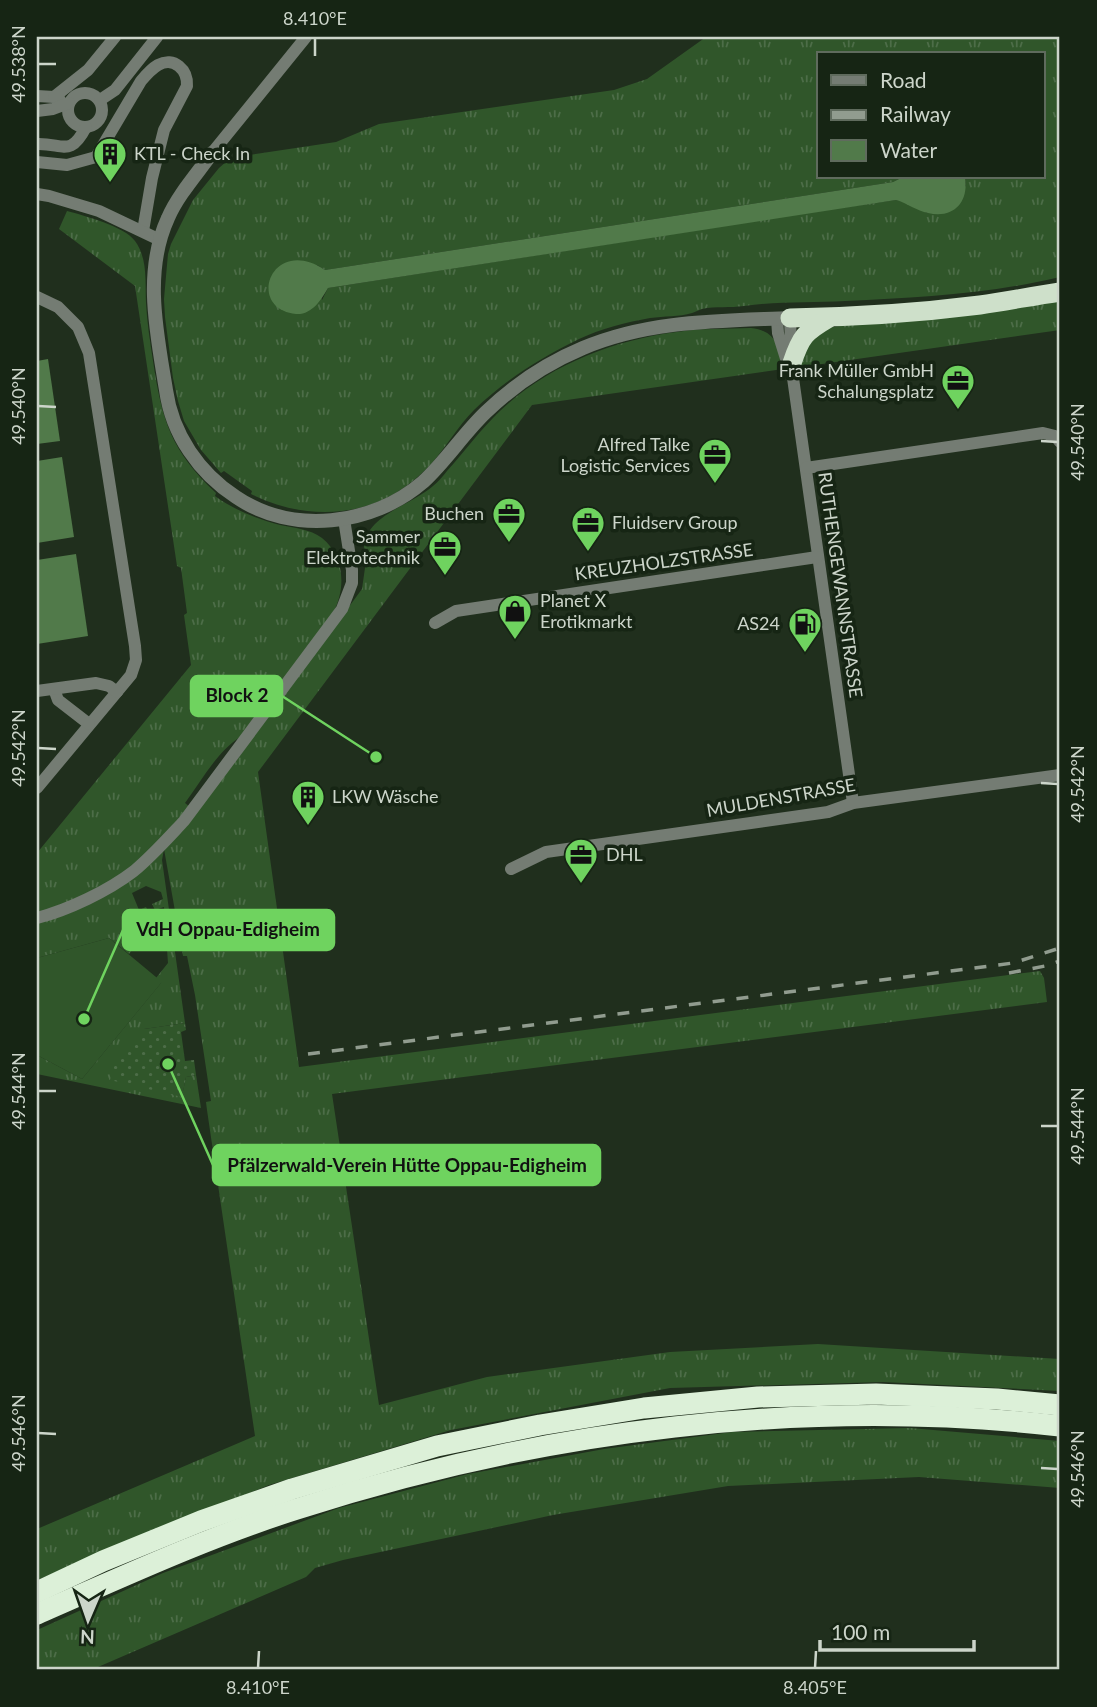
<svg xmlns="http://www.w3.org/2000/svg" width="1097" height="1707" font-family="Lato,sans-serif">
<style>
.grass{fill:url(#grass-tufts);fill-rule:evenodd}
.garden{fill:url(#garden-dots)}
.pitch{fill:#30562a}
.water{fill:#517a4a}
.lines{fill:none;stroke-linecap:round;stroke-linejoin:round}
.minor{stroke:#747c73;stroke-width:12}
.tertiary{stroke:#747c73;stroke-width:14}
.trunk{stroke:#cee0ca;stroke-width:19}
.motorway{stroke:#dcf0d8;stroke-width:21}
.rail{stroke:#919c8f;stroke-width:3.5;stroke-dasharray:12 12;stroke-linecap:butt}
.ticks{fill:none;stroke:#ccd5ca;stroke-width:2.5}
.labels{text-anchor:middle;stroke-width:7;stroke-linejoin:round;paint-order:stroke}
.poi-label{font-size:18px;fill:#ccd5ca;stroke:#162514;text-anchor:start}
.street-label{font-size:18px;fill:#ccd5ca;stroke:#162514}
.leader{fill:none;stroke:#6fd35f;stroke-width:2.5}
.callout-dot{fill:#6fd35f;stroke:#162514;stroke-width:2.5}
.callout{fill:#6fd35f;stroke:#6fd35f;stroke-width:2.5}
.callout-label{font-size:19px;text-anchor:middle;font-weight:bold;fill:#111}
.neatline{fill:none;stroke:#ccd5ca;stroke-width:2.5}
.ticks-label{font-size:18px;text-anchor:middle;fill:#ccd5ca}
</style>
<defs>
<pattern id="grass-tufts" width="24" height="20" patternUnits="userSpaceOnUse" patternTransform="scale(1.75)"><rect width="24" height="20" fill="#30562a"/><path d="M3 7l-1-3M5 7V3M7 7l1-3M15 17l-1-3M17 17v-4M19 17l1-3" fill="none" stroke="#4d6d48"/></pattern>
<pattern id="garden-dots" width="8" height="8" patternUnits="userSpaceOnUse" patternTransform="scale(1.75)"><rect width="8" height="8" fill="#30562a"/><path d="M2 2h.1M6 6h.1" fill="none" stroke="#4d6d48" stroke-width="1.8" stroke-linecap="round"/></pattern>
</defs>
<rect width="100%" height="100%" fill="#202f1d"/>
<g class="grass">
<path d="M706,37h354v240c-71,17 -143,21 -215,24 -34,2 -68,0 -101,5 -14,2 -29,0 -42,3 -4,1 -6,3 -10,4 -13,4 -28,3 -42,5 -23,4 -50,11 -71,21 -39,19 -74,41 -105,71 -16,16 -28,37 -43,54 -49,53 -117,61 -180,30l1,-3 -28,-20 -3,2 -20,-23 -17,-29 -6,-20 -5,-23 -8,-61 -1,-18 4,-45 3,-10 22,-44 26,-32 8,-7 9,-4 100,-15 43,-18 235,-34 33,-11zM819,54h224v123h-78l1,9 -39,27 -22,-11 -9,-2 -63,9 -505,79 -6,12 -5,-35 8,5 568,-88 10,-5h-84z"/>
<path d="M67,211c18,5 57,15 68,30 13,18 10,41 11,62 1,19 4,39 7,58 9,60 18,90 63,132l-1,3c19,14 42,23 65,29 14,3 30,4 42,13 23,19 24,51 11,75l-93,124c-24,16 -38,43 -55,66l10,8 37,-45 130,-177c1,-7 2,-14 3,-21 0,-7 -2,-14 -1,-21 2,-32 48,-42 69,-61 5,-4 10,-10 14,-15 18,-20 34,-42 53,-60 47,-45 113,-71 177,-79 24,-4 50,-3 74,-4 25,3 29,19 32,41l-251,36 -274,367 41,295 741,-96 4,7 3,24 -715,92 47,311 108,-28 183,-25 148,-8 242,15v32l-177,-9 -213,6 -219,42 -182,55 -232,95v-51l218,-93 -48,-326 -1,-8 5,-1 -16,-106 -8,-39h-4l-19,-107 -2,11 23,163 -41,6 38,67 4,-19 10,-2 5,33 -164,-34v-19l45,24 79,-96 -5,-5 12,-15 -4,-56 -9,3 -3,-6 11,-5 -2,-7 -15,-6 -14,7 7,17 7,-3 3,6 -5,3 -2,21 -13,17 -20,-16 -72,20v-105l154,-188 -7,-50 3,-2 -6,-45 -4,-2 -42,-280 -76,-57z"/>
<polygon points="1060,298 1060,330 801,367 800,353 824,328"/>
<polygon points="910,1428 1060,1441 1060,1488 919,1477 728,1486 553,1515 343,1560 315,1568 306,1577 91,1670 37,1670 37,1630 163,1573 339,1508 468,1474 604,1449 732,1432"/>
</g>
<polygon class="garden" points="185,1023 186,1030 181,1032 185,1061 194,1060 196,1075 186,1077 182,1097 110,1080 116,1060 144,1029"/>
<polygon class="pitch" points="109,938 162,982 82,1079 37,1055 37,958"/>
<g class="water">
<path d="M903,177h62c4,25 -11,42 -37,36 -11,-2 -21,-10 -32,-13l-568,88c-7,12 -16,27 -32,26 -51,-5 -25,-80 29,-44l568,-88z"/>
<polygon points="48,359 60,441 37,444 37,361"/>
<polygon points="62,457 74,537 37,543 37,461"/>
<polygon points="76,554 88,636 37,644 37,560"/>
</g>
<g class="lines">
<g class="minor">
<circle cx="85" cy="110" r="17"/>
<polyline points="37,96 54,97 60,100"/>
<polyline points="54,97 88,70 115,37"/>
<polyline points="100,100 115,90 157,37"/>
<polyline points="37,111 53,109 69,103"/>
<path d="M37,144c26,-1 33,14 49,-17"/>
<polyline points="212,153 306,37"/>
<path d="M37,162l30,3 29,-8 45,-76c5,-6 10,-12 17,-16 16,-9 30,5 29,21l-23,44 -12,48 -9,53"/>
<polyline points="37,194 49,196 99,211 160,240"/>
<polyline points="37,297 58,307 78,327 89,353 135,646 136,660 131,675 37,788"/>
<polyline points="790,318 792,371 853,803"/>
<polyline points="777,319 778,333 788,365"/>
<polyline points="806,468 1043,433 1055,436 1060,442"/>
<polyline points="435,623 456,611 817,557"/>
<polyline points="54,689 58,700 89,724"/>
<polyline points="37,691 96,683 109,686 117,692"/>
<polyline points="511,869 546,852 828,812 853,803 1060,775"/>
<path d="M37,918c31,-8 71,-27 97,-47 18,-15 34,-33 50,-50l158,-212 10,-26v-13l-8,-51"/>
</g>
<path class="tertiary" d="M212,153c-15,21 -34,42 -44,65 -25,54 -11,116 -2,172 6,44 33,83 70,107 56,38 136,29 187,-15 23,-21 40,-48 63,-70 28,-27 61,-49 97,-64 66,-28 137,-27 207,-30"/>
<g class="trunk">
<path d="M790,318c63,-1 127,-5 190,-13 27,-4 53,-9 80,-13"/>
<path d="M792,363c9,-27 13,-31 37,-45"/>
</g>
<g class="motorway">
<polyline points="37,1592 103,1561 201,1521 292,1489 437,1446 540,1425 644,1408 758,1397 876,1394 997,1399 1060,1405"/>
<path d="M37,1614c85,-37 171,-77 260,-105 244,-79 508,-112 763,-83"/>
</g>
<g class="rail">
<polyline points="1009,973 1045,966 1060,961"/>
<polyline points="308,1054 1013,963 1060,948"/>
</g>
</g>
<path class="ticks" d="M315,56v-18M38,64h18M38,406l18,1M1041,441l17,1M38,748l18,1M1041,783l17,1M38,1091h18M1041,1126h17M38,1433l18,1M1041,1468l17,1M258,1668l1,-17M815,1668l1,-17"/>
<defs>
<symbol id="building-pin" viewBox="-11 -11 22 30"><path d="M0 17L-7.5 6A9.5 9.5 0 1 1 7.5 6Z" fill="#6fd35f" stroke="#162514"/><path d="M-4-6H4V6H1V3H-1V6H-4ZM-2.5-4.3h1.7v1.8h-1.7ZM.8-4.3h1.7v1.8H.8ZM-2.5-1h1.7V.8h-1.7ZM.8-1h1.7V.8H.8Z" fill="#111"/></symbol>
<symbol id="office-pin" viewBox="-11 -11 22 30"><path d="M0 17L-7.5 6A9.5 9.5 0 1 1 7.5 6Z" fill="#6fd35f" stroke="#162514"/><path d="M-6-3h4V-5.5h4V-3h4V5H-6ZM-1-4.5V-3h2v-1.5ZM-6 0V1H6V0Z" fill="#111"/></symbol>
<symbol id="shop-pin" viewBox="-11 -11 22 30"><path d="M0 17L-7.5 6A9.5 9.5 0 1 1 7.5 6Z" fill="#6fd35f" stroke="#162514"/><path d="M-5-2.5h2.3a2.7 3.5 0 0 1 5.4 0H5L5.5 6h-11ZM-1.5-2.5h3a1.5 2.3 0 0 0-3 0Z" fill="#111"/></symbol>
<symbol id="fuel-pin" viewBox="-11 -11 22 30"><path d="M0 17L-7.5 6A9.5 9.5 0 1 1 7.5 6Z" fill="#6fd35f" stroke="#162514"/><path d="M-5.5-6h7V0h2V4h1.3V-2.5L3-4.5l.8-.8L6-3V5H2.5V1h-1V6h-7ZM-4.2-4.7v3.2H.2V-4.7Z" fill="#111"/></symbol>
</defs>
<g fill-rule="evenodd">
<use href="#building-pin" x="91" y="135" width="38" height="52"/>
<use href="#office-pin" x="939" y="362" width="38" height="52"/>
<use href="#office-pin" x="696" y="436" width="38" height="52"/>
<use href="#office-pin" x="490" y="495" width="38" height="52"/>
<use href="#office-pin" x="569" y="504" width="38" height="52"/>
<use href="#office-pin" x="426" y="528" width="38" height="52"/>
<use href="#shop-pin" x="496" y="592" width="38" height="52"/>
<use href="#fuel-pin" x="786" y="605" width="38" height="52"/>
<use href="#building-pin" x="289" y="778" width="38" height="52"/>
<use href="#office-pin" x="562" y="836" width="38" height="52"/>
</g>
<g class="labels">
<g class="poi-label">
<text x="134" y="160">KTL - Check In</text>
<text x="934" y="377" text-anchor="end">Frank Müller GmbH<tspan x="934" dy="21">Schalungsplatz</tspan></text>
<text x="690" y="451" text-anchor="end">Alfred Talke<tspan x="690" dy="21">Logistic Services</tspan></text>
<text x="484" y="520" text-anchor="end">Buchen</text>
<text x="612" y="529">Fluidserv Group</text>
<text x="420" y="543" text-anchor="end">Sammer<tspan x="420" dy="21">Elektrotechnik</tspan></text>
<text x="540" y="607">Planet X<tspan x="540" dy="21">Erotikmarkt</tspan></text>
<text x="780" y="630" text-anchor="end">AS24</text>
<text x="332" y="803">LKW Wäsche</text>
<text x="606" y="861">DHL</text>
</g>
<g class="street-label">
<text transform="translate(664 562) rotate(-8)" y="6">KREUZHOLZSTRASSE</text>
<text transform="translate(840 585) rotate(82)" y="6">RUTHENGEWANNSTRASSE</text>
<text transform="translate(781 798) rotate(-10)" y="6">MULDENSTRASSE</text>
</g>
</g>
<path class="leader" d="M376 757L282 696M84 1019L123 930M168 1064L213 1165"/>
<g class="callout-dot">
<circle cx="376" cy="757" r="7"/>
<circle cx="84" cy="1019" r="7"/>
<circle cx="168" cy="1064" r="7"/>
</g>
<g class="callout">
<rect x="191" y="676" width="91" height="40" rx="7"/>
<rect x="123" y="910" width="211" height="40" rx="7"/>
<rect x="213" y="1145" width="387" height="40" rx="7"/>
</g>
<g class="callout-label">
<text x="237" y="702">Block 2</text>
<text x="228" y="936">VdH Oppau-Edigheim</text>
<text x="407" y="1172">Pfälzerwald-Verein Hütte Oppau-Edigheim</text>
</g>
<rect width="1097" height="1707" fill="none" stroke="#162514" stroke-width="77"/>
<rect x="817" y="52" width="228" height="126" fill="#162514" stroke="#5f6b5d" stroke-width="2"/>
<rect x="831" y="75" width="35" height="10" fill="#747c73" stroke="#5f6b5d" stroke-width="2"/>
<text x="880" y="88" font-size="21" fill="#ccd5ca">Road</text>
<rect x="831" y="110" width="35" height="10" fill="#919c8f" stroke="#5f6b5d" stroke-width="2"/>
<text x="880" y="122" font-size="21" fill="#ccd5ca">Railway</text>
<rect x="831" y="140" width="35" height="21" fill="#517a4a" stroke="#5f6b5d" stroke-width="2"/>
<text x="880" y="158" font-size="21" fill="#ccd5ca">Water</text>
<g transform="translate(88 1620) rotate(182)" stroke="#162514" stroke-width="5" paint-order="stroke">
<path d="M0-5L12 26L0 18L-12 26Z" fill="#ccd5ca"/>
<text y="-10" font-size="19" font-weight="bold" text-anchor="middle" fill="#ccd5ca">N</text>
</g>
<path d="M820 1640v10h154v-10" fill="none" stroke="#ccd5ca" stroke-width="3.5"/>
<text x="831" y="1640" font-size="21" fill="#ccd5ca" stroke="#162514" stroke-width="5" paint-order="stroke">100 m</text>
<rect x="38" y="38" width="1020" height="1630" class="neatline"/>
<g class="ticks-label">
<text x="315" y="25">8.410°E</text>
<text transform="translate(19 64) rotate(-90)" y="6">49.538°N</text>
<text transform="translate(19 406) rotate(-90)" y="6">49.540°N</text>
<text transform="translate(1078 442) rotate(-90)" y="6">49.540°N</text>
<text transform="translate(19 748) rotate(-90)" y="6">49.542°N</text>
<text transform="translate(1078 784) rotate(-90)" y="6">49.542°N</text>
<text transform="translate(19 1091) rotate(-90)" y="6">49.544°N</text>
<text transform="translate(1078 1126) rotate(-90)" y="6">49.544°N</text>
<text transform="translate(19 1433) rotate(-90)" y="6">49.546°N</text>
<text transform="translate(1078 1469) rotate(-90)" y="6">49.546°N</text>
<text x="258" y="1694">8.410°E</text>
<text x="815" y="1694">8.405°E</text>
</g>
</svg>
